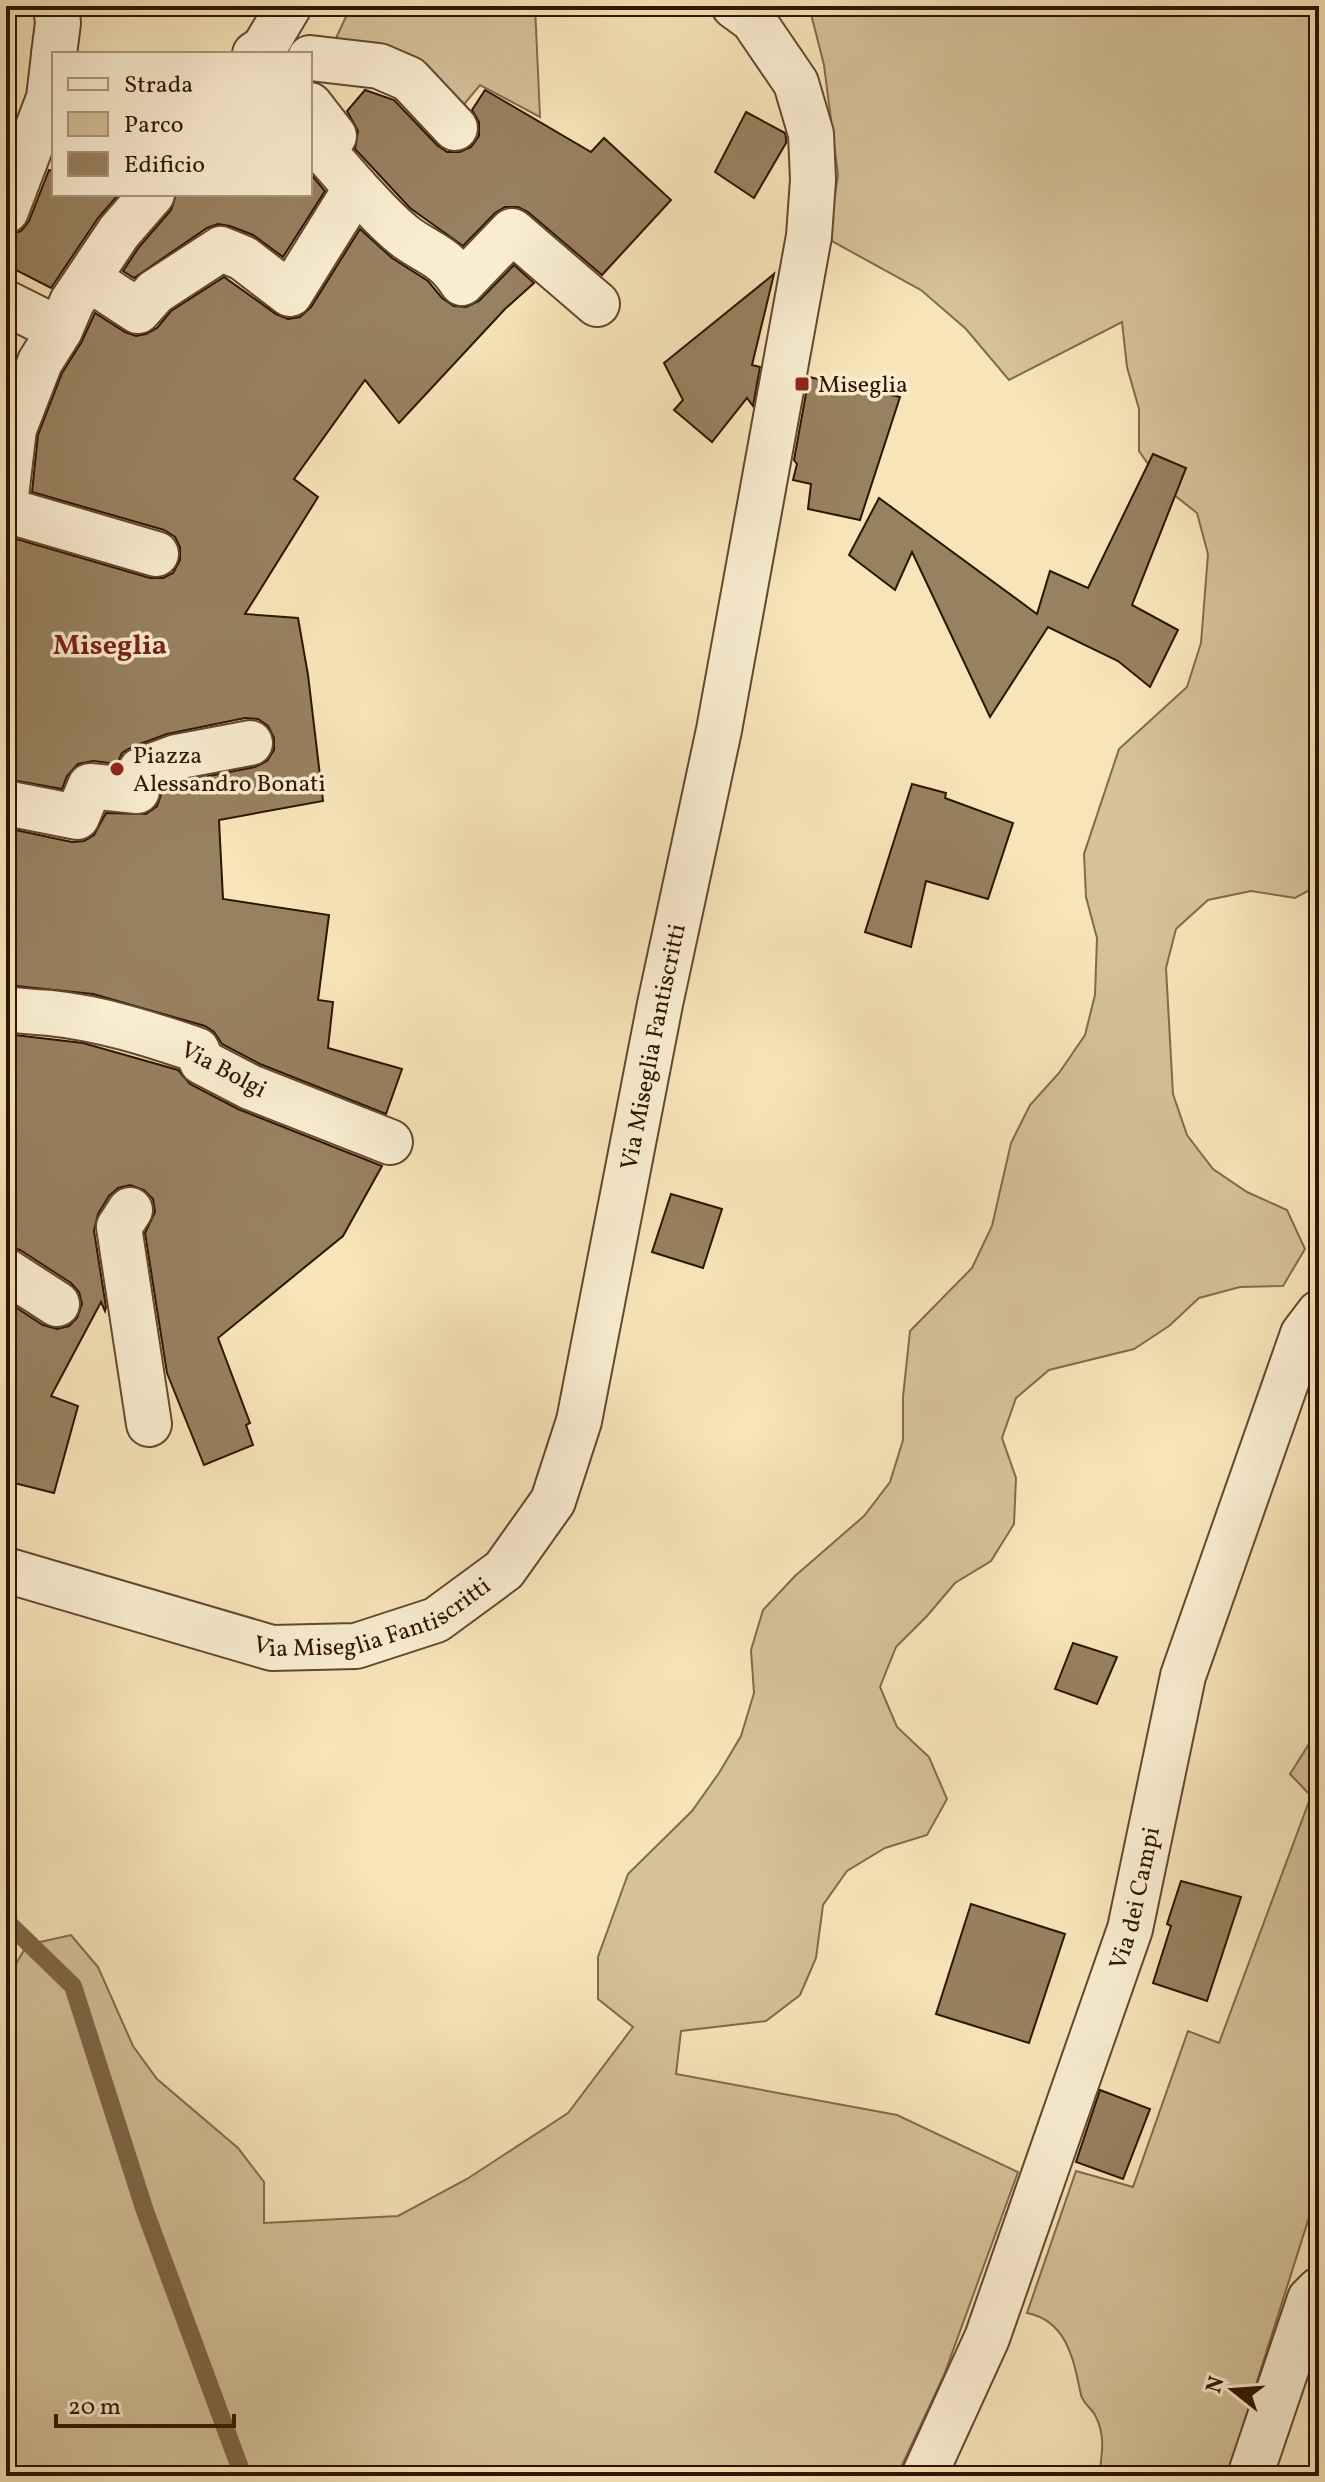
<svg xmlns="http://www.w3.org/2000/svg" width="1325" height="2482" font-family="Vollkorn,serif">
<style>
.green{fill:#d5c19a;stroke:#836a4d;stroke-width:2}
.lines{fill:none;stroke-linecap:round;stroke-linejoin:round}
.stream{stroke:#806749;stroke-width:18}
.building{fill:#988160;stroke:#311400;stroke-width:2}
.minor-casing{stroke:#62482e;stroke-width:48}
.minor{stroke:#faeed2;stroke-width:44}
.poi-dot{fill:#8f2418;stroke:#faeed2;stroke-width:3}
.labels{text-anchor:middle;stroke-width:7;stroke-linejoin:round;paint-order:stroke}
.poi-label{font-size:24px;fill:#311400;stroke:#faeed2;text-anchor:start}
.street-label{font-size:24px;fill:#311400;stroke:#faeed2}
.quarter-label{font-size:28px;font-weight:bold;fill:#7a1f14;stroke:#faeed2}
</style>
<rect width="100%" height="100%" fill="#f7e5b9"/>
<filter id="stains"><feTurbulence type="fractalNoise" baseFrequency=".0025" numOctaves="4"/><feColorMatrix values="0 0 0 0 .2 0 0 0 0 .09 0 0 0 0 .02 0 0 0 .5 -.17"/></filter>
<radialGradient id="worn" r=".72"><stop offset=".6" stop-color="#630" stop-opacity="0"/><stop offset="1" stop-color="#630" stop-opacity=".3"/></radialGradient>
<g class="green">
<polygon points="351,6 535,6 540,117 480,85 456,114 329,53"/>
<polygon points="809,6 1319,6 1319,885 1295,898 1251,891 1208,900 1176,929 1166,968 1173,1094 1187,1135 1213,1169 1247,1192 1287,1210 1305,1249 1283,1286 1240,1287 1199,1298 1169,1326 1134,1349 1049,1370 1016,1398 1002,1438 1016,1478 1014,1524 991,1561 955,1583 927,1616 896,1647 880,1687 897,1727 929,1757 947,1799 927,1835 885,1848 847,1871 823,1905 816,1958 800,1995 766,2021 681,2031 676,2074 897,2115 1018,2172 944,2375 897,2476 6,2476 6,1981 27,1945 71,1935 98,1967 133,2046 157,2079 238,2148 264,2182 264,2223 398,2216 467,2179 568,2113 633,2027 598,1999 598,1957 628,1874 692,1811 719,1773 741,1736 754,1693 751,1650 763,1610 795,1576 864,1516 890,1482 903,1440 903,1397 910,1331 972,1268 992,1226 1011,1143 1030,1105 1059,1073 1085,1035 1095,995 1097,938 1086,897 1084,854 1119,749 1187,687 1201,643 1208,554 1197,513 1164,487 1139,451 1139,409 1127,367 1122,322 1009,380 966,329 921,290 828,239 838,175 824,65"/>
<path d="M1319,1728v458l-92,290h-128c3,-21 7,-41 -4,-61 -4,-7 -12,-12 -14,-20 -7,-33 -13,-74 -54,-82l49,-142 57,16 55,-156 31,12 92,-247 -21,-22z"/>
</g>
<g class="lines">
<polyline class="stream" points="6,1921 73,1986 145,2211 243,2476"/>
</g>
<g class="building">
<polygon points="365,90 394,100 437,145 447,152 460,152 471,147 479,136 479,122 472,110 485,90 591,152 604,138 671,200 602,275 528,212 518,207 505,207 495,213 463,246 410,208 355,149 358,131 347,111"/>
<polygon points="746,112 785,133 786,138 786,143 754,198 715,172"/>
<polygon points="49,170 54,172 54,194 119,194 98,218 51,288 6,265 6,235 21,231 29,221"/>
<polygon points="310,173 325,191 283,257 253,235 230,226 218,224 207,228 134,278 123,271 139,247 171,210 176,194 310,194"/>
<polygon points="360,229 392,258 428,281 442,298 454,306 466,307 479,301 514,265 534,283 505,309 399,423 365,380 294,479 318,497 245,614 298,618 308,675 323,801 219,820 223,899 329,915 318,1000 333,1002 328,1048 402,1069 386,1114 260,1064 222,1044 214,1032 205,1026 93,994 6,985 6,828 72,842 84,841 94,835 106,813 146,814 157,806 163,789 183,781 255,767 267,761 274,750 274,738 268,726 258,719 245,718 167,734 132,747 122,753 117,764 93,761 78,764 67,776 62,789 6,779 6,615 13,538 150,578 163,578 173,573 180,560 180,547 175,537 164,530 32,492 38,435 62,373 81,343 95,313 125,332 136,336 146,334 157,328 171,311 224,277 276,314 288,319 300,317 311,307"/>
<polygon points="774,274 752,365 760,367 753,406 747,398 712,442 674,410 683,400 664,363"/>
<polygon points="809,377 900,397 860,520 808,509 811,484 793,480 797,464 794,460"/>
<polygon points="1153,454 1186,468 1132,605 1178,630 1150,687 1118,661 1048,627 990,717 912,552 895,590 849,555 879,498 1037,614 1050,571 1088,588"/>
<polygon points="912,784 946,793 945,798 1013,823 988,899 926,881 911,947 865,932"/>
<polygon points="6,1034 83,1043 178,1070 190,1084 238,1109 382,1166 343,1236 218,1338 250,1423 246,1425 253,1445 204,1465 167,1373 145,1233 155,1212 153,1199 144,1190 130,1185 118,1188 109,1196 98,1214 94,1231 106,1307 105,1311 101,1302 51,1396 78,1406 54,1493 6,1481 6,1301 43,1325 57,1329 69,1326 77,1318 82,1304 79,1292 71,1283 20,1250 6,1246"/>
<polygon points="671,1194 722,1209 703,1268 652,1252"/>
<polygon points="1073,1643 1117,1657 1097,1704 1055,1689"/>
<polygon points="1181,1881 1241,1897 1207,2001 1153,1983 1171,1926 1167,1924"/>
<polygon points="971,1904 1065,1934 1029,2043 936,2014"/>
<polygon points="1100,2090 1150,2109 1123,2179 1076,2162"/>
</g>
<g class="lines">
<defs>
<g id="minor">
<polyline points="54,54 58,23 56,6"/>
<polyline points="255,54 264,48 289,6"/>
<polyline points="310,58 379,66 409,79 455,128"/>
<polyline points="310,105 334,136 321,148 356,188"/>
<polyline points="6,211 49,98 54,55"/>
<path d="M89,279l49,32 17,-19 66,-43 22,9 47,36 66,-106c16,17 32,36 51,50 24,17 38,18 55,45l50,-52 85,73"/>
<polyline points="6,303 60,330"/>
<polyline points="6,496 14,429 40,362 60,330 72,302 119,232 152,194"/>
<polyline points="6,510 156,554"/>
<polyline points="6,803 77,817 90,786 137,791 141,770 176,757 250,743"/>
<path d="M6,1009c15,2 30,3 44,4 50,5 100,21 147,37l5,12 48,25 140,55"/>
<polyline points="130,1210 119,1227 149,1424"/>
<polyline points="6,1271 57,1304"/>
<path id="s1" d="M6,1570l266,78 84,-2 80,-26 68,-50 49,-69 26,-80 81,-417 59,-274 90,-494 4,-56 -2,-46 -15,-51 -43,-63 -19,-14"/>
<path id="s2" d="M924,2476l63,-138 143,-409 53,-253 120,-342 16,-21"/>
<polyline points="1250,2476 1310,2299 1319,2290"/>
</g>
</defs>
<use href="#minor" class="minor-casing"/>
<use href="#minor" class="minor"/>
</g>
<g class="poi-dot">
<rect x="794" y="376" width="16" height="16" rx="4"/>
<circle cx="117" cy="769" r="8"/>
</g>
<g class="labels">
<g class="poi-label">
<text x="818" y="392">Miseglia</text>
<text x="133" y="763">Piazza<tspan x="133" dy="28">Alessandro Bonati</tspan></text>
</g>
<g class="street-label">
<text dy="8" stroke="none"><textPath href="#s1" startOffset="1080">Via Miseglia Fantiscritti</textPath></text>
<text transform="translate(224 1069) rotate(28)" y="8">Via Bolgi</text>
<text dy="8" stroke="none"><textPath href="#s1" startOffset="384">Via Miseglia Fantiscritti</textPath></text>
<text dy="8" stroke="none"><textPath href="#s2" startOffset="616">Via dei Campi</textPath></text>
</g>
<g class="quarter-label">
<text x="110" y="654">Miseglia</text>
</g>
</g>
<rect width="1325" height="2482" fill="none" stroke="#f7e5b9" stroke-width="32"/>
<rect x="8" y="8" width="1309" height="2466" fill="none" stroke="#311400" stroke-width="4"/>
<rect x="16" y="16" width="1293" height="2450" fill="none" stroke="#311400" stroke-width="2"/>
<rect x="52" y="52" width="260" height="144" fill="#faeed2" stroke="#aa977e" stroke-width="2"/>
<rect x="68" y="78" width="40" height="12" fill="#faeed2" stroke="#aa977e" stroke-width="2"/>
<text x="124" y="92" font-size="24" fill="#311400">Strada</text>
<rect x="68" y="112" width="40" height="24" fill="#d5c19a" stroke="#aa977e" stroke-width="2"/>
<text x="124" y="132" font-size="24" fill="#311400">Parco</text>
<rect x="68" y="152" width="40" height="24" fill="#988160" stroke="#aa977e" stroke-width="2"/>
<text x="124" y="172" font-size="24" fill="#311400">Edificio</text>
<g transform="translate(1233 2390) rotate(287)" stroke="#faeed2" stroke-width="6" paint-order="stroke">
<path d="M0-6L14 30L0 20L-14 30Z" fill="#311400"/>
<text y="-12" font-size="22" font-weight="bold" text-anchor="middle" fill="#311400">N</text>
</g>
<path d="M56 2414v12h178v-12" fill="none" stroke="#311400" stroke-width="4"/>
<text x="68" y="2414" font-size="24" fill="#311400" stroke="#faeed2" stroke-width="6" paint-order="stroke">20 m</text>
<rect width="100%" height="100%" filter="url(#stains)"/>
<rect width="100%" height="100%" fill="url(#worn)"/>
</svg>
